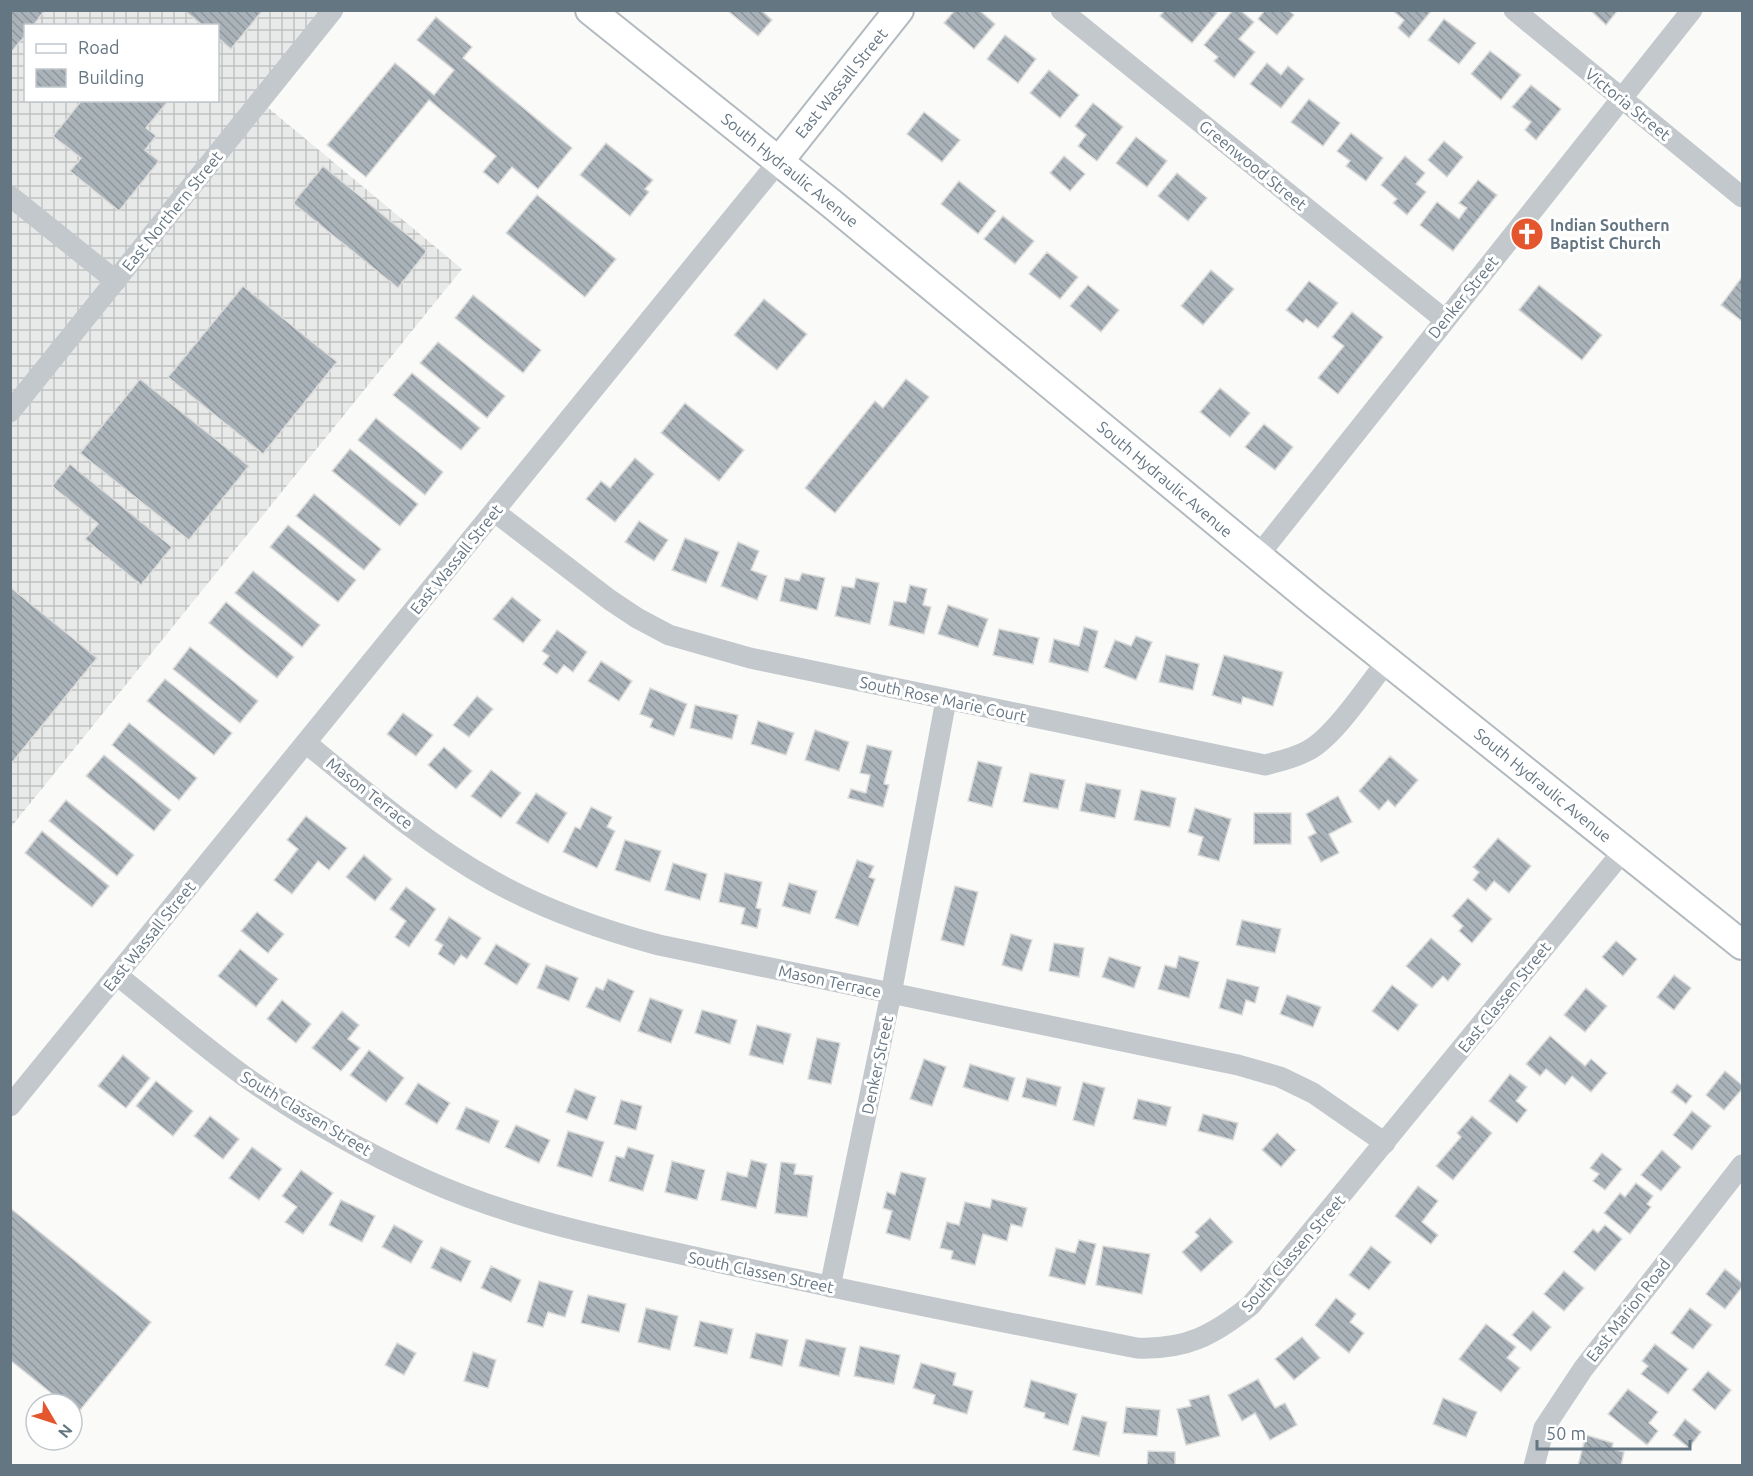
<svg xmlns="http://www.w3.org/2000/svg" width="1753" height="1476" font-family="Ubuntu,sans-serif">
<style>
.industrial{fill:url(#industrial-grid);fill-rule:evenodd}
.building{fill:url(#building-back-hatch);stroke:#dcdcda;stroke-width:1.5}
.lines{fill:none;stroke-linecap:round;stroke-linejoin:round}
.secondary-casing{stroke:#b3babf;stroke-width:32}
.street{stroke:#c3c8cc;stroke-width:21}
.secondary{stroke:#fff;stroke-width:28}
.labels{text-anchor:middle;stroke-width:6;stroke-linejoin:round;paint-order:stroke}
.street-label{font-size:16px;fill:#657683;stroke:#fff}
.poi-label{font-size:16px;font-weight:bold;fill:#657683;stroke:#fff;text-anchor:start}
</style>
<defs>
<pattern id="industrial-grid" width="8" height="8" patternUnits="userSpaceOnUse" patternTransform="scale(1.5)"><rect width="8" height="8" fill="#e8e9e9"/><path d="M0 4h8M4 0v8" fill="none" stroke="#c0c1c2"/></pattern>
<pattern id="building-back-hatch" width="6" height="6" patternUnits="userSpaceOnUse" patternTransform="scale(1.5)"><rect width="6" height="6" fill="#aab3b9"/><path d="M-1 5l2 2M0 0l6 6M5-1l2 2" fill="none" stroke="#8e969c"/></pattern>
</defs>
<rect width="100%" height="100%" fill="#fafaf8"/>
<path class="industrial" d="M11,11h323l-74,90 202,168 -451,558zM26,26h192v74h-192z"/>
<g class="building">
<polygon points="10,10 45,10 33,26 26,26 26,35 10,53"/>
<polygon points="184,10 263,10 231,49 218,38 218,26 203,26"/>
<polygon points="727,10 761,10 772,20 758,36"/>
<polygon points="955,10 979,10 995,24 974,49 944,23"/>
<polygon points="1165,10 1213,10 1217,13 1192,43 1160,16"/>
<polygon points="1233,10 1240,10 1254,22 1239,39 1255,52 1234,78 1214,61 1218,57 1204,45"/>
<polygon points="1265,10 1288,10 1294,15 1277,35 1258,19"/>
<polygon points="1392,10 1432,10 1409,38 1398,28 1404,20"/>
<polygon points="1590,10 1618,10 1606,25"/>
<polygon points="436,17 472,47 463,58 572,148 538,189 512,167 498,184 483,172 496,156 429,100 366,177 327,145 395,63 434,95 454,70 417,40"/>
<polygon points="1444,19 1476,43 1459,64 1428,40"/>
<polygon points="1005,35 1036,59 1018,83 987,59"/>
<polygon points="1490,51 1521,75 1501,100 1471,74"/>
<polygon points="1267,63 1281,75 1288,66 1304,79 1281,108 1250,84"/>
<polygon points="1049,70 1079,95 1060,118 1030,93"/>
<polygon points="1531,85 1561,109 1536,140 1525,130 1531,122 1512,107"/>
<polygon points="1309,99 1340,123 1323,146 1291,122"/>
<polygon points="82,100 169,100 146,128 156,136 145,150 159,161 119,211 70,171 81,158 53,136"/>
<polygon points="1093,103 1123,127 1097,161 1078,146 1086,135 1075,126"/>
<polygon points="924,112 960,140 942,162 907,134"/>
<polygon points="1351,133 1383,158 1366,181 1346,166 1350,161 1337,151"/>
<polygon points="1136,137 1167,161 1147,187 1116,163"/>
<polygon points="1444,141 1463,157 1447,177 1428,160"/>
<polygon points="606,143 653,180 645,189 649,192 630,216 580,175"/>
<polygon points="1064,156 1085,174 1070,191 1050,173"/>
<polygon points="1405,156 1425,173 1416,184 1426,192 1407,215 1393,203 1397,199 1381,185"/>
<polygon points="323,166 427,251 398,288 293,203"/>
<polygon points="1177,173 1207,198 1188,221 1158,196"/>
<polygon points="1478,180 1497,195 1453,251 1420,225 1437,202 1459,219 1467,208 1459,203"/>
<polygon points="959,181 996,211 978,234 941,204"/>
<polygon points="537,195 616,259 585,297 506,233"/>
<polygon points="1003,216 1034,241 1015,264 984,239"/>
<polygon points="1047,252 1078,277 1060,299 1029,274"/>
<polygon points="1211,270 1234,289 1203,325 1181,306"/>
<polygon points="1742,277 1742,321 1721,305"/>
<polygon points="1309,281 1338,303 1318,328 1306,319 1303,323 1286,310"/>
<polygon points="1088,285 1119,310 1101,332 1070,306"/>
<polygon points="1539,285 1602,335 1582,360 1519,310"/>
<polygon points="243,286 337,362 263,454 168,377"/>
<polygon points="473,295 541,350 523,373 455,318"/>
<polygon points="764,299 807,334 777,370 734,335"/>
<polygon points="1352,312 1383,337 1338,394 1318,378 1344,346 1332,337"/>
<polygon points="438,342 505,396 487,418 420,363"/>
<polygon points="412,373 480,428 461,450 393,395"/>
<polygon points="140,379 249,466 189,540 80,453"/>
<polygon points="906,379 929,397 835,513 805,488 875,401 883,408"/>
<polygon points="1220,388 1250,413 1230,437 1200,412"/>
<polygon points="685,403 744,450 719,481 661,433"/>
<polygon points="376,418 443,472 425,495 358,440"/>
<polygon points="1264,424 1293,447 1275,470 1245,447"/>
<polygon points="350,449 418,504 400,526 332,471"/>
<polygon points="635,458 654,474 615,522 586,499 601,481 610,488"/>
<polygon points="70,464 172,547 141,585 85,539 98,524 52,486"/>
<polygon points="314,494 381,549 364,570 296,516"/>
<polygon points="639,521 668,540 654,561 625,542"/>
<polygon points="288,525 356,580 338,602 270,547"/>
<polygon points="685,538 719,552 706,583 672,570"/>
<polygon points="738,542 759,551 751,570 767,576 757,600 721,586"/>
<polygon points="253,571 320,625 302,647 235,593"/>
<polygon points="802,573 825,578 817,610 780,601 785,578 799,581"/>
<polygon points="856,578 879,583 870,624 835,616 842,586 854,588"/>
<polygon points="910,585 927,589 923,605 931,607 924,634 889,625 894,601 906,603"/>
<polygon points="10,587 97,658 10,765"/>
<polygon points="512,597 541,620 523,643 493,619"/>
<polygon points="226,602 294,657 277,678 209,623"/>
<polygon points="948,605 988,619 978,647 938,634"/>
<polygon points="1084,627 1098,631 1088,672 1049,662 1054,639 1079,646"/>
<polygon points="999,629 1039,638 1033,664 993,655"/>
<polygon points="557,630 587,652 573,672 564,665 557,674 543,664 549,656 542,651"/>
<polygon points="1136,636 1152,642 1136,680 1104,667 1115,640 1131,646"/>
<polygon points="190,647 258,701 240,723 173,669"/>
<polygon points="1166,655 1199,664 1193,690 1159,682"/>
<polygon points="1224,655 1283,672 1273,706 1243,697 1241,704 1212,695"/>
<polygon points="601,661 632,681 619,701 588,681"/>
<polygon points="165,679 232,733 214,755 147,701"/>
<polygon points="650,688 687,704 674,736 650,727 653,719 640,714"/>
<polygon points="477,696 493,709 469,737 453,725"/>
<polygon points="695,705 738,715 732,739 690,728"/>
<polygon points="403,713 433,735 416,756 387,734"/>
<polygon points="758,721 794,733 786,755 751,744"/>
<polygon points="129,723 197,778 179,800 112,745"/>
<polygon points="815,730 849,742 839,771 805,760"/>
<polygon points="867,745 892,751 884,784 889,785 883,807 848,798 851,789 866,793 870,775 860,773"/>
<polygon points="444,747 472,771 456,789 428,765"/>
<polygon points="104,755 171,810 154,831 86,776"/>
<polygon points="1390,756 1418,780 1395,807 1388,800 1379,810 1359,791"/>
<polygon points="978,761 1002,767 992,807 968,801"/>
<polygon points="491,770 521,793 501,818 471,796"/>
<polygon points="1030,773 1065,780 1058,809 1023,802"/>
<polygon points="1086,783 1121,790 1115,818 1080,811"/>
<polygon points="1141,790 1176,798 1170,827 1134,820"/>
<polygon points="536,793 567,813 548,843 516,823"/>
<polygon points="1338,796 1352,822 1329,834 1339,853 1321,862 1308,837 1316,833 1306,814"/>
<polygon points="66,800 134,855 117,876 49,821"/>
<polygon points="591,807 612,817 607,827 615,831 597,868 563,852 575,827 580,829"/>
<polygon points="1195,808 1231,819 1219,861 1198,855 1203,837 1188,832"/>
<rect x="1254" y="813" width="37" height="31"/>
<polygon points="306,816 347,848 329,870 318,861 292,894 274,880 298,849 287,840"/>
<polygon points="42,831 109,886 92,907 25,853"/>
<polygon points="1498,838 1531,866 1509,893 1494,881 1486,891 1473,880 1479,872 1473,867"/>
<polygon points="625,840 661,851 650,882 615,870"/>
<polygon points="364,855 392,879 375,901 346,877"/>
<polygon points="857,860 874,866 869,877 875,879 858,926 835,918"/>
<polygon points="673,863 707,874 700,900 665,890"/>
<polygon points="725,873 762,882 756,908 761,909 757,928 741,924 745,908 719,902"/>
<polygon points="789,883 817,891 810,914 782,906"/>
<polygon points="955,886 978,892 964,946 941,940"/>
<polygon points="406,887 436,909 409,947 395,937 406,921 390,909"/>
<polygon points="1468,898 1492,919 1472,943 1459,931 1463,926 1452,916"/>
<polygon points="257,912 284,934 268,953 241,931"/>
<polygon points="449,917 481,938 467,959 461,955 454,965 438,954 443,945 435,940"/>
<polygon points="1242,920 1281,929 1275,953 1236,945"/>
<polygon points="1011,934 1032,940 1022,971 1002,965"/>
<polygon points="1431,938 1461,964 1448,981 1443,976 1432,988 1406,966"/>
<polygon points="1616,941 1637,959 1623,976 1602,957"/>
<polygon points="1054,943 1084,948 1079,977 1049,971"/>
<polygon points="496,944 530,964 517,985 484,964"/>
<polygon points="240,949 278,979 256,1007 218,976"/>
<polygon points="1179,956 1199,962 1189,998 1158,989 1165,965 1176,968"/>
<polygon points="1109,957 1141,967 1134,988 1102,977"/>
<polygon points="546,965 578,978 569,1001 537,988"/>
<polygon points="1674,975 1691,988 1674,1010 1657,997"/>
<polygon points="608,979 634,991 620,1022 586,1007 596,987 603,990"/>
<polygon points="1227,979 1259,987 1255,1003 1246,1000 1242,1015 1219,1008"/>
<polygon points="1392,985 1418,1005 1398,1031 1372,1011"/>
<polygon points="1586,988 1607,1006 1585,1032 1564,1015"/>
<polygon points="1287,995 1321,1007 1313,1027 1280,1014"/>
<polygon points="650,998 683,1010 671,1043 638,1031"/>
<polygon points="282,1000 311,1024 296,1043 267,1019"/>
<polygon points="702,1010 737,1020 730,1044 695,1033"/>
<polygon points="342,1011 359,1025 348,1039 360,1048 341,1071 312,1048"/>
<polygon points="757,1025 791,1034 783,1064 749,1055"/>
<polygon points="1550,1036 1585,1066 1591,1059 1607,1073 1591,1092 1572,1076 1565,1085 1546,1069 1540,1076 1526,1064"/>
<polygon points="817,1038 840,1043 831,1084 808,1079"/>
<polygon points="369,1050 404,1078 386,1102 350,1075"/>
<polygon points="123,1055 150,1078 126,1108 98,1086"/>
<polygon points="924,1059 946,1067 932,1106 910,1099"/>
<polygon points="970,1064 1015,1078 1008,1101 963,1087"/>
<polygon points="1725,1071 1742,1085 1742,1089 1724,1110 1706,1095"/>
<polygon points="1510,1074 1527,1087 1516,1101 1527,1110 1517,1123 1489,1101"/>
<polygon points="1027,1078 1061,1087 1056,1106 1022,1097"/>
<polygon points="156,1081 193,1111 173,1136 136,1106"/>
<polygon points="1083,1082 1105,1088 1094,1126 1073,1120"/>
<polygon points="418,1083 450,1103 437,1124 405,1104"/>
<polygon points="1677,1084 1692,1096 1686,1104 1671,1092"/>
<polygon points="575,1089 596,1097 587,1120 566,1112"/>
<polygon points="1138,1099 1171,1107 1166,1126 1133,1119"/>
<polygon points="621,1100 642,1106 636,1130 614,1124"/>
<polygon points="466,1107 499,1121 489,1143 456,1129"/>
<polygon points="1692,1111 1711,1126 1692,1150 1673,1135"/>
<polygon points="1203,1114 1238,1123 1233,1140 1198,1131"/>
<polygon points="210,1116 239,1139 223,1159 194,1136"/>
<polygon points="1472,1116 1492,1133 1453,1180 1436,1166 1461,1137 1457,1133"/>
<polygon points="516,1125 550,1140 539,1163 505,1147"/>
<polygon points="568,1131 604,1142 592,1177 557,1166"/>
<polygon points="1277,1133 1296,1150 1281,1167 1262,1150"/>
<polygon points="252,1147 282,1169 259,1200 229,1178"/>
<polygon points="628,1147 654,1155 643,1191 609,1181 616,1156 624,1158"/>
<polygon points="1662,1150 1681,1167 1661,1191 1641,1175"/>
<polygon points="1602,1153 1622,1169 1605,1190 1593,1181 1599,1174 1590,1168"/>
<polygon points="751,1160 767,1164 756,1208 721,1200 727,1172 747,1177"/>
<polygon points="672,1161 705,1170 697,1200 665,1192"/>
<polygon points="781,1162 796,1164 794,1174 813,1176 807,1217 775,1213"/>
<polygon points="301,1170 333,1193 303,1234 285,1222 297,1207 282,1196"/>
<polygon points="901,1172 926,1178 910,1240 886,1233 892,1211 883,1208 887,1192 895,1195"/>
<polygon points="1636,1183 1653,1196 1647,1204 1651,1207 1630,1234 1604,1213 1620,1193 1625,1197"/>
<polygon points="1418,1186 1438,1201 1422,1222 1438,1235 1431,1244 1395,1216"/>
<polygon points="992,1199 1027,1208 1022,1227 1011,1224 1007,1241 983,1234 975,1265 951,1259 953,1251 940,1248 947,1222 959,1225 965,1202 990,1208"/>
<polygon points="341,1200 375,1216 362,1242 329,1225"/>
<polygon points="10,1208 151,1322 77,1414 72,1410 72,1404 65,1404 10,1360"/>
<polygon points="1210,1218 1233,1242 1201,1272 1182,1252 1199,1236 1195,1232"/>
<polygon points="394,1225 423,1241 411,1263 382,1247"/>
<polygon points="1605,1225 1622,1239 1595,1271 1573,1252 1593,1229 1598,1233"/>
<polygon points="1079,1240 1096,1244 1085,1285 1049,1276 1056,1248 1075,1253"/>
<polygon points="1103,1246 1150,1254 1142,1294 1096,1285"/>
<polygon points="1371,1246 1391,1262 1369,1290 1349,1275"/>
<polygon points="441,1247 471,1261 461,1282 431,1268"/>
<polygon points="491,1266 521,1280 511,1302 481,1288"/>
<polygon points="1725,1269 1742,1283 1742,1287 1725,1309 1706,1294"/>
<polygon points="1564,1271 1584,1288 1564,1311 1544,1294"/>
<polygon points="539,1281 573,1291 565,1317 548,1312 543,1327 527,1322"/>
<polygon points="588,1295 626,1304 619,1332 581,1323"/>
<polygon points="1336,1298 1356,1314 1350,1322 1364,1333 1349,1353 1315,1325"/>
<polygon points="646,1308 678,1316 670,1350 638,1342"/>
<polygon points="1690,1308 1712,1325 1693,1349 1671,1333"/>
<polygon points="1533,1311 1551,1327 1531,1351 1512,1335"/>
<polygon points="700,1321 733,1329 727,1354 694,1346"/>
<polygon points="1486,1324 1516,1347 1507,1358 1520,1368 1501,1392 1459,1359"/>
<polygon points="756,1333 788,1340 782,1366 750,1358"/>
<polygon points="1302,1337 1320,1358 1294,1380 1275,1359"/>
<polygon points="806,1339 846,1348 839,1376 799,1366"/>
<polygon points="397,1343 416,1353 404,1375 385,1365"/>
<polygon points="1655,1344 1688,1369 1668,1394 1641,1374 1648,1366 1642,1361"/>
<polygon points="860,1346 900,1355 894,1384 854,1376"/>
<polygon points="473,1352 496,1360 488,1388 464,1381"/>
<polygon points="921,1363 956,1373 953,1385 973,1391 967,1414 933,1404 935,1395 913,1388"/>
<polygon points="1708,1371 1731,1390 1715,1410 1692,1390"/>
<polygon points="1258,1379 1275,1408 1285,1403 1297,1425 1270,1440 1255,1413 1242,1421 1228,1395"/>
<polygon points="1031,1380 1077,1394 1068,1425 1044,1418 1045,1413 1024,1407"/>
<polygon points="1628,1389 1658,1412 1649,1423 1658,1431 1647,1445 1608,1414"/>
<polygon points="1209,1395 1220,1436 1186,1445 1177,1409 1191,1406 1189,1400"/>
<polygon points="1443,1398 1477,1412 1466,1437 1433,1424"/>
<polygon points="1126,1407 1160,1410 1157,1436 1123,1433"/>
<polygon points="1082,1416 1107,1422 1099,1456 1073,1450"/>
<polygon points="1685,1419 1701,1432 1689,1448 1673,1435"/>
<polygon points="1586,1435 1613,1443 1612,1449 1624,1452 1621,1466 1578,1466"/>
<polygon points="1148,1451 1175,1452 1175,1466 1147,1466"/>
</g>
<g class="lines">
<defs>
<g id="secondary">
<polyline points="590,10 832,204 1315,603 1742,945"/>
<polyline points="779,161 899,10"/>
</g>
</defs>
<use href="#secondary" class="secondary-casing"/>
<g class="street">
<polyline points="1061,10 1445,320"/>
<polyline points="1514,10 1742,197"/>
<polyline points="10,196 116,281"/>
<polyline points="10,412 333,10"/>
<path d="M495,512l115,88 27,18 32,17 81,23 515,107c15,-4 30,-7 44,-15 26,-14 59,-65 79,-90"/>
<polyline points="1258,556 1692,10"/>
<path d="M306,743c60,49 120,101 187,138 52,29 109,49 166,64l579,120 42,12 33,16 72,50"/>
<path d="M118,976c42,33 82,68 126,100 56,40 119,76 182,104 89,40 183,58 277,79 144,32 289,61 434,89 49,2 77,-13 114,-43l373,-455"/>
<polyline points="10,1106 779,161"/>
<polyline points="830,1287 891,994 946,700"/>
<polyline points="1534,1466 1544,1428 1583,1369 1742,1165"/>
</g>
<use href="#secondary" class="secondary"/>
</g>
<defs>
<symbol id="church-disc" viewBox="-11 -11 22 22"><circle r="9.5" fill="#e4572e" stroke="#fff"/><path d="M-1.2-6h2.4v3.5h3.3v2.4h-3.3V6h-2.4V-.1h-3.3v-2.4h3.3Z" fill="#fff"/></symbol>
</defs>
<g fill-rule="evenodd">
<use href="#church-disc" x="1508" y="215" width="38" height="38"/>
</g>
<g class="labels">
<g class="street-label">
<text transform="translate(841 83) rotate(-51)" y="6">East Wassall Street</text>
<text transform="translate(1628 104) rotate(39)" y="6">Victoria Street</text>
<text transform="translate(1253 165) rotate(39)" y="6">Greenwood Street</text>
<text transform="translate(790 170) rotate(39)" y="6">South Hydraulic Avenue</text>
<text transform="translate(172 211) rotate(-51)" y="6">East Northern Street</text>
<text transform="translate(1463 297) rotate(-51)" y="6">Denker Street</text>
<text transform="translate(1165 479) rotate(40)" y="6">South Hydraulic Avenue</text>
<text transform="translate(456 559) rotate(-51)" y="6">East Wassall Street</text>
<text transform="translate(943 699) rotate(12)" y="6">South Rose Marie Court</text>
<text transform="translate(1543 785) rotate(39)" y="6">South Hydraulic Avenue</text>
<text transform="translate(370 793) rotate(38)" y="6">Mason Terrace</text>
<text transform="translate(149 936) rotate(-51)" y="6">East Wassall Street</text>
<text transform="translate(830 981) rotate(12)" y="6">Mason Terrace</text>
<text transform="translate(1504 997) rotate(-51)" y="6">East Classen Street</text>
<text transform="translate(877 1065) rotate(-78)" y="6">Denker Street</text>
<text transform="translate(306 1113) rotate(31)" y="6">South Classen Street</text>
<text transform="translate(1293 1253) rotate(-49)" y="6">South Classen Street</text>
<text transform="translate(761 1272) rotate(12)" y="6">South Classen Street</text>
<text transform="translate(1628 1310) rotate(-52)" y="6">East Marion Road</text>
</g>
<g class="poi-label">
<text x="1550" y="231">Indian Southern<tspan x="1550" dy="18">Baptist Church</tspan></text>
</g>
</g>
<rect width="1753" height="1476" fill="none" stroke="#657683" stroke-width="24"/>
<rect x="24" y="24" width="195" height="78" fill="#ffffff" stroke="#c1c8cd" stroke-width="1.5"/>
<rect x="36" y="44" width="30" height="9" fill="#ffffff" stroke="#c1c8cd" stroke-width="1.5"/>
<text x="78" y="54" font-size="18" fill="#657683">Road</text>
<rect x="36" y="69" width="30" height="18" fill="url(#building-back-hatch)" stroke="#c1c8cd" stroke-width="1.5"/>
<text x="78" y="84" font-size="18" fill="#657683">Building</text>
<g transform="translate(54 1422) rotate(129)"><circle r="28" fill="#ffffff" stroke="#c1c8cd" stroke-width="1.5"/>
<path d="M0-4.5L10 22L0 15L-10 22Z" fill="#e4572e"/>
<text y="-9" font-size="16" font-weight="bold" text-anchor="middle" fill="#657683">N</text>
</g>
<path d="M1537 1440v9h153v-9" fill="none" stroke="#657683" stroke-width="3"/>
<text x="1546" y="1440" font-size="18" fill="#657683" stroke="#ffffff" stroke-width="4.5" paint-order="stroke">50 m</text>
</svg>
